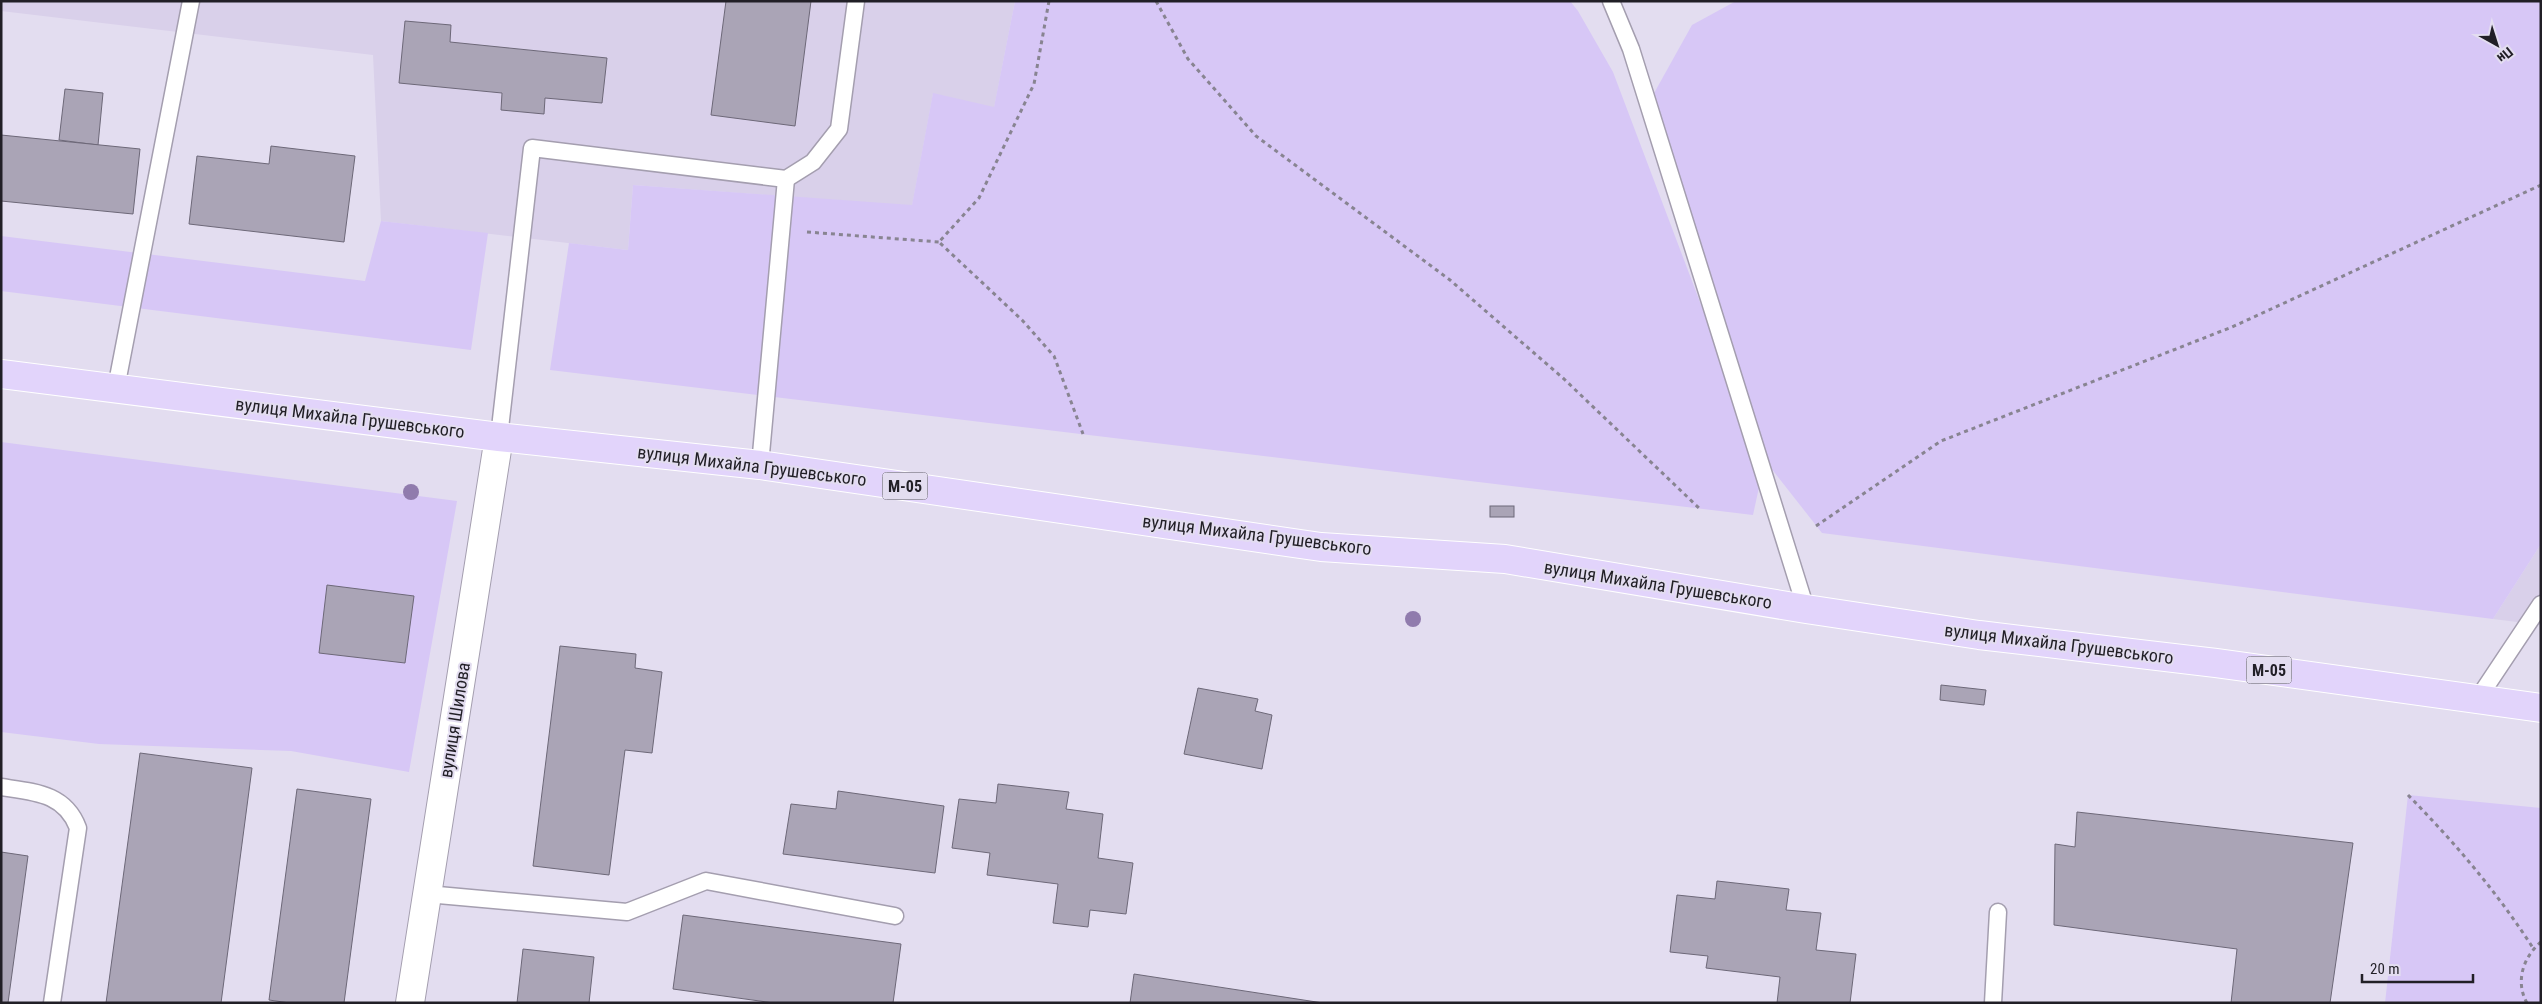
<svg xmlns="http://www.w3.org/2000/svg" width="2542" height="1004" font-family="'Roboto Condensed',sans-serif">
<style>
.built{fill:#d9d0ea}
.green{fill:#d7c7f6}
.building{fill:#aaa4b6;stroke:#6d6878}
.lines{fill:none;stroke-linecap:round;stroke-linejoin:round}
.lane-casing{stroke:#a49eaf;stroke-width:19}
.street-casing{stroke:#a49eaf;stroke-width:30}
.primary-casing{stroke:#fff;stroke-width:30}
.path{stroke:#888491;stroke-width:3;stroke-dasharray:4 4;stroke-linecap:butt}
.lane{stroke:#fff;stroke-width:16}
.street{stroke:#fff;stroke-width:28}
.primary{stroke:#e2d4fb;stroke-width:28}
.tree{fill:#907bad}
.labels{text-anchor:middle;stroke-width:4;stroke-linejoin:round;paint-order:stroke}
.shield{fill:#e3ddf0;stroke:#5b5863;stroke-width:1}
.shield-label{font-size:16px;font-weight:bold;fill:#211f26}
.street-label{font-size:18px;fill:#211f26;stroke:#e3ddf0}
</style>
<rect width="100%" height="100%" fill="#e3ddf0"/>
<g class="built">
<polygon points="1,1 1015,1 994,108 933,94 912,206 633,185 628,250 381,221 373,55 1,11"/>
<polygon points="2541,544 2541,625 2493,619"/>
</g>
<g class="green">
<polygon points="1015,1 1570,1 1578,11 1613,72 1763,469 1753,515 550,370 569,243 628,250 633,185 912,205 933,93 994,107"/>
<polygon points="1736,1 2541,1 2541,544 2493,619 1822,533 1767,463 1653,95 1692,25"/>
<polygon points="381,221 488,233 471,350 1,291 1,236 365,281"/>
<polygon points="1,442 457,501 409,772 291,751 99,744 1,732"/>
<polygon points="2408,795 2541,808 2541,1003 2385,1003"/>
</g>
<g class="building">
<polygon points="726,1 811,1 795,126 711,115"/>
<polygon points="405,21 451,25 450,42 607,58 602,103 545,98 544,114 501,110 502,93 399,83"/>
<polygon points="65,89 103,93 98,145 59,140"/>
<polygon points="1,135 140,149 133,214 1,201"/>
<polygon points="271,146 355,156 344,242 189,224 197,156 269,164"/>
<rect x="1490" y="506" width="24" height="11"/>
<polygon points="327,585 414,596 405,663 319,653"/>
<polygon points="560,646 636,654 635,668 662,672 652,753 625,750 609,875 533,866"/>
<polygon points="1941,685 1986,690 1984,705 1940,700"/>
<polygon points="1198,688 1258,699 1255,711 1272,715 1262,769 1184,754"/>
<polygon points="140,753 252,768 221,1003 106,1003"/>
<polygon points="998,784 1069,792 1066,809 1103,814 1098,858 1133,863 1126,914 1090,910 1088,927 1053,923 1058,884 987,875 990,853 952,848 959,799 996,803"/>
<polygon points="297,789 371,799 344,1003 290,1003 269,1000"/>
<polygon points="838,791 944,806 935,873 783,854 791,804 836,809"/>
<polygon points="2077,812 2353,843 2330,1003 2231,1003 2237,949 2054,925 2055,844 2075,847"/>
<polygon points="1,852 28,856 8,1003 1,1003"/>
<polygon points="1717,881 1789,889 1786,910 1821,913 1816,950 1856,954 1850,1003 1777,1003 1780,977 1706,968 1708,956 1670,952 1677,895 1715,899"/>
<polygon points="683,915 901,944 893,1003 774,1003 673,989"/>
<polygon points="523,949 594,957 589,1003 517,1003"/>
<polygon points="1134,974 1323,1003 1130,1003"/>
</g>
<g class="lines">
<defs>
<g id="lane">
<polyline points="1611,1 1631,49 1806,609"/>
<polyline points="116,388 191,1"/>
<polyline points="499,437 532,148 786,179 813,162 839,129 856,1"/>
<polyline points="760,465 786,179"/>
<polyline points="2477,700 2541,604"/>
<path d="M1,787c33,5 64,6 77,41l-26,175"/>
<polyline points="427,894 627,912 706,881 895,916"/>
<polyline points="1993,1003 1998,912"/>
</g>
<polyline id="street" points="410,1003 499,437"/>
<polyline id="primary" points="1,374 499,437 760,465 1321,547 1505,559 1806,609 1979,635 2216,663 2541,708"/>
</defs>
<use href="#lane" class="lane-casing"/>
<use href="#street" class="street-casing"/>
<use href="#primary" class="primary-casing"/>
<g class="path">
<polyline points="1049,1 1034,84 979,198 939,242 1022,320 1054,356 1083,434"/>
<polyline points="1156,1 1188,59 1256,136 1450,280 1564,379 1700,509"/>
<polyline points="807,232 939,242"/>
<polyline points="1816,526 1941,441 2232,327 2541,185"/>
<path d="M2408,795c47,48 89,97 125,153"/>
<path d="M2527,1003c-12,-21 -4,-46 14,-61"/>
</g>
<use href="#lane" class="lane"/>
<use href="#street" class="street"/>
<use href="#primary" class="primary"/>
</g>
<g class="tree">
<circle cx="411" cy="492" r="8"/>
<circle cx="1413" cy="619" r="8"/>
</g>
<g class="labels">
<g class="shield">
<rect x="882.5" y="472.5" width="45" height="27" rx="4"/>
<rect x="2246.5" y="656.5" width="45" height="27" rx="4"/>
</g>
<g class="shield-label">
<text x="905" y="492">М-05</text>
<text x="2269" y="676">М-05</text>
</g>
<g class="street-label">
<text transform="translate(350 418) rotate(7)" y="6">вулиця Михайла Грушевського</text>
<text transform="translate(752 466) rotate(7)" y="6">вулиця Михайла Грушевського</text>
<text transform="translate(1257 535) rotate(7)" y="6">вулиця Михайла Грушевського</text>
<text transform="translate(1658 585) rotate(9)" y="6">вулиця Михайла Грушевського</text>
<text transform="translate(2059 644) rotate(7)" y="6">вулиця Михайла Грушевського</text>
<text transform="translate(455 720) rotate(-81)" y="6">вулиця Шилова</text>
</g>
</g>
<rect width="2542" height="1004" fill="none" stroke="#211f26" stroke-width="5"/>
<g transform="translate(2497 45) rotate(141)" stroke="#e3ddf0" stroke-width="4" paint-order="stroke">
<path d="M0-4L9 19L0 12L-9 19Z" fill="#211f26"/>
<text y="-8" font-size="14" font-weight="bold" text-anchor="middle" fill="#211f26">Пн</text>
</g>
<path d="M2362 974v8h111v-8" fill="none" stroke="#211f26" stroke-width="2.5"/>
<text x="2370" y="974" font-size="15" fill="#211f26" stroke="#e3ddf0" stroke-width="4" paint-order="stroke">20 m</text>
</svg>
